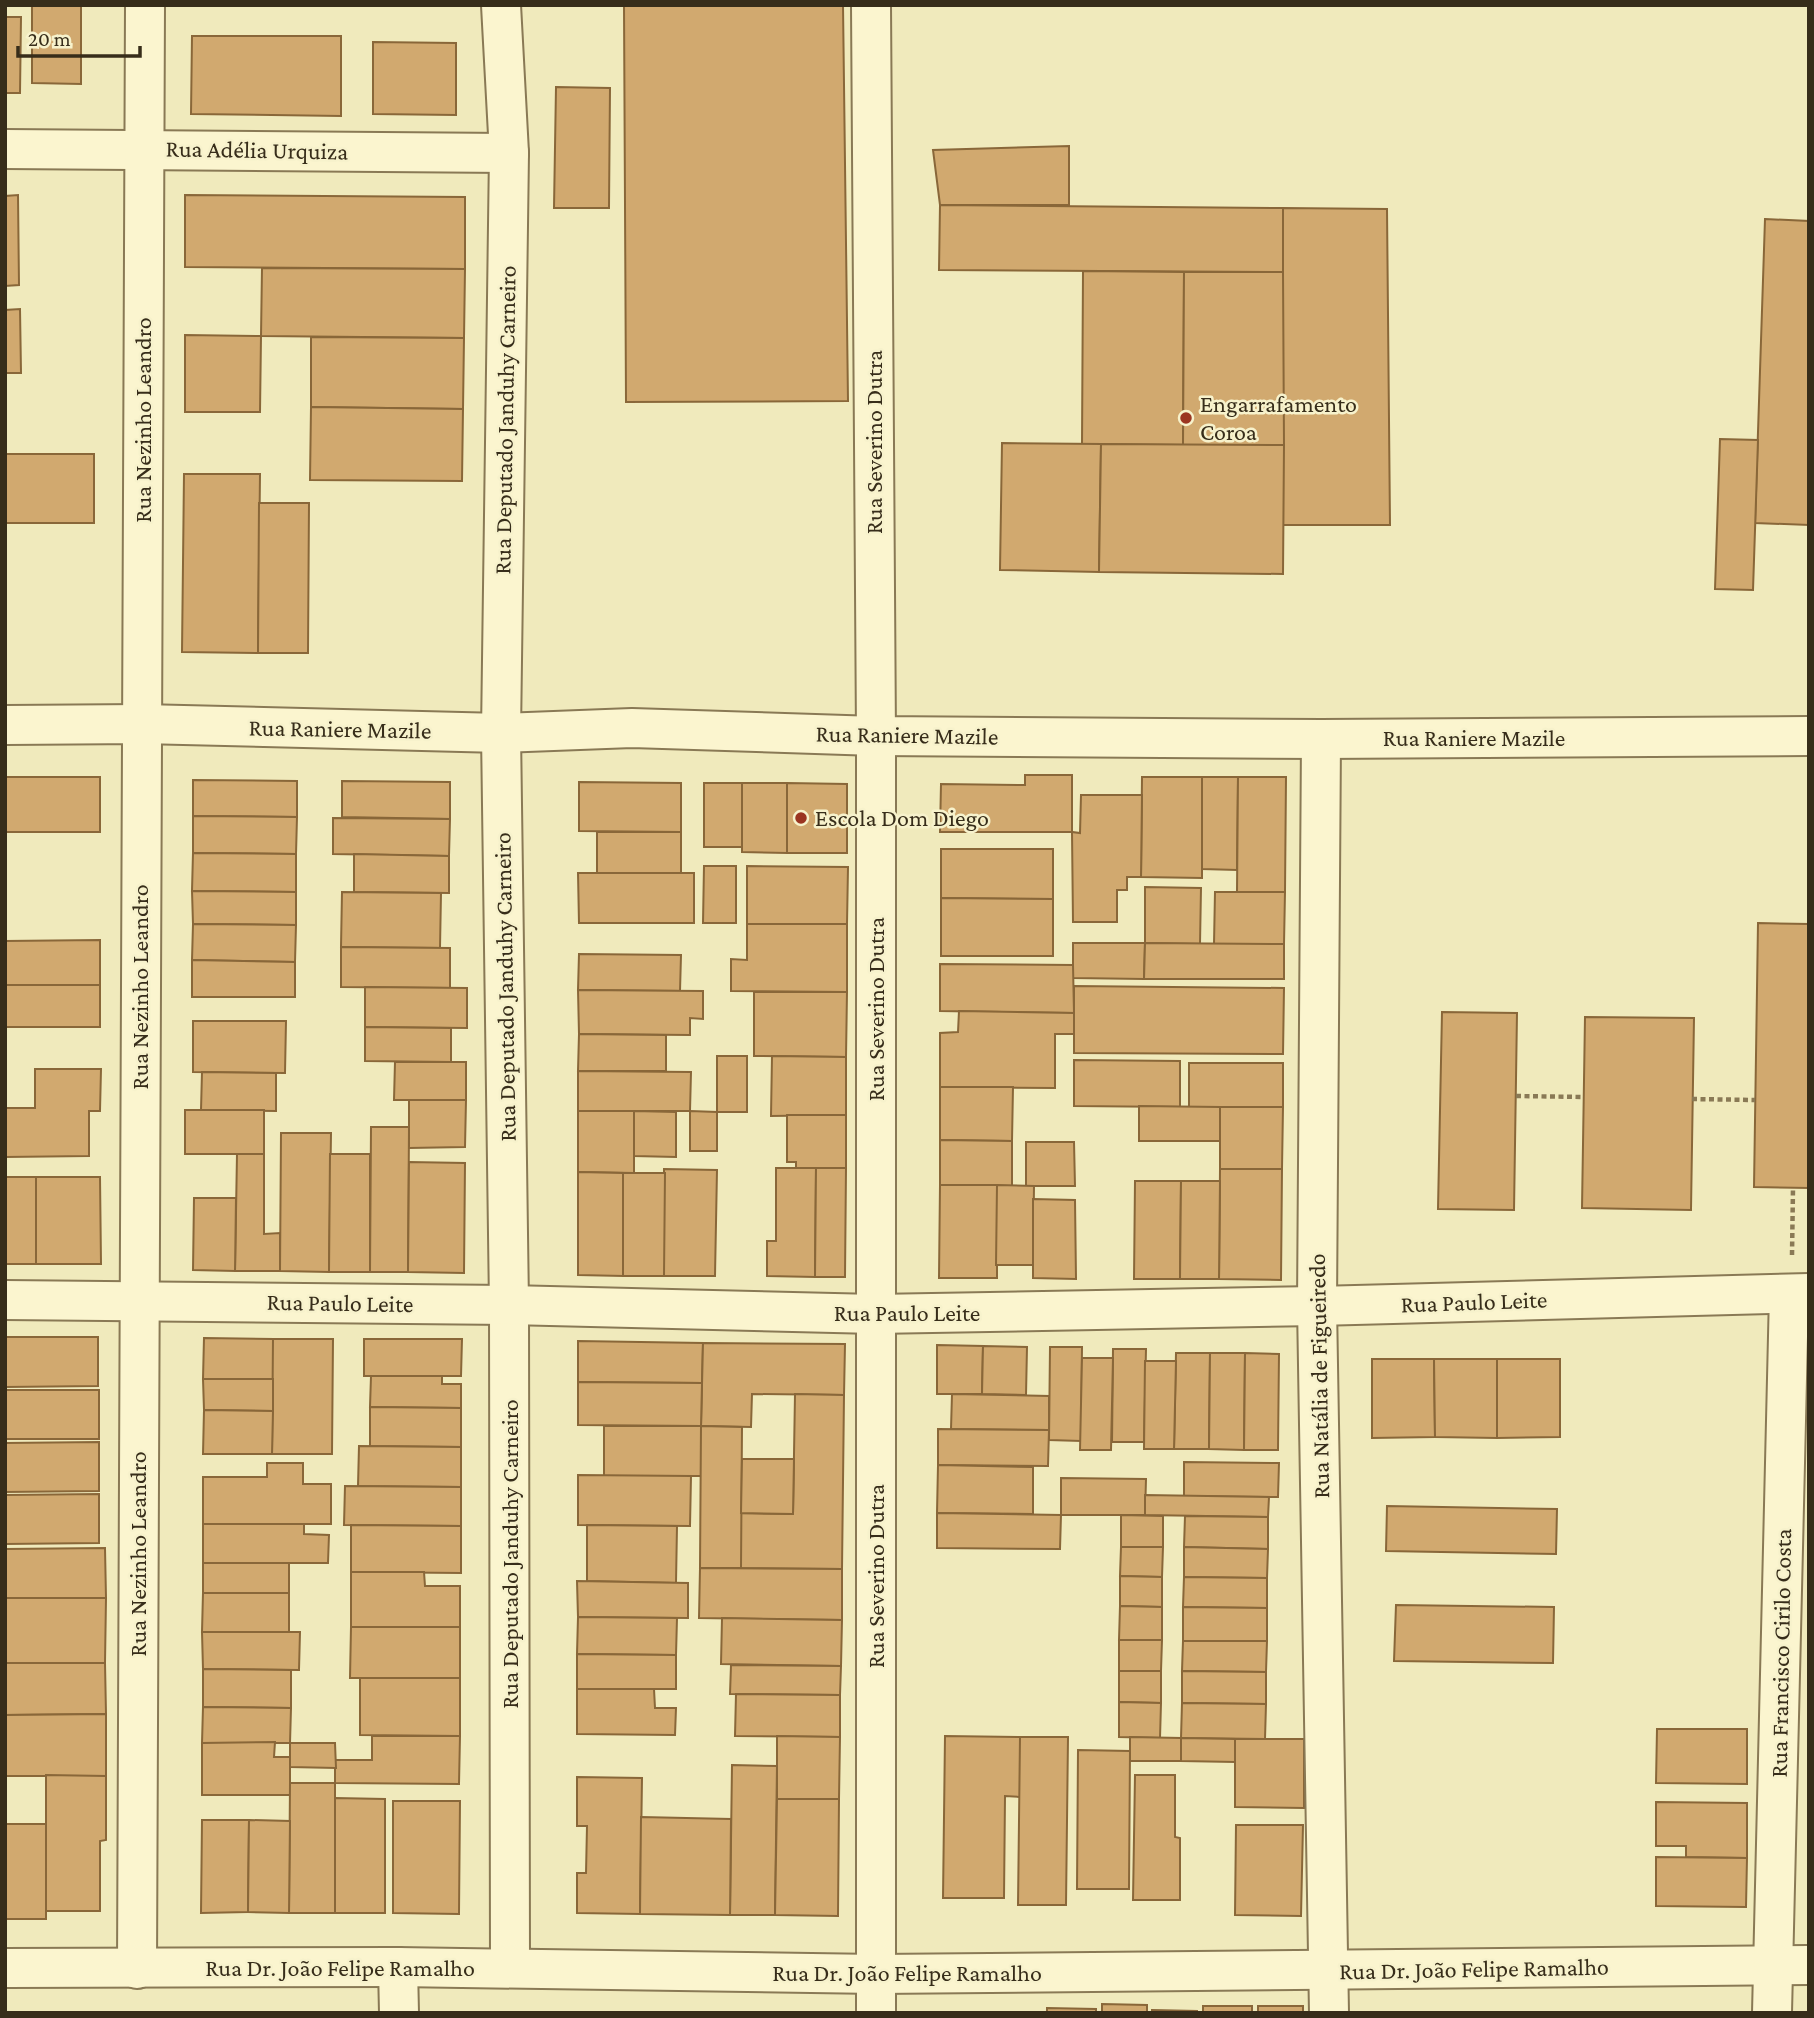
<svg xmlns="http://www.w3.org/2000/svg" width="1814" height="2018" font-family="'Crimson Pro',serif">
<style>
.building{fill:#d1a96f;stroke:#896739;stroke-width:2}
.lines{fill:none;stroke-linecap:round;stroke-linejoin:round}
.minor-casing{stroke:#897955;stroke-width:42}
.tertiary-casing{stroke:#897955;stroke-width:42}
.path{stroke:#897955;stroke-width:4.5;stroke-dasharray:5 3.5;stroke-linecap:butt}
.minor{stroke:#fbf5cf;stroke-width:38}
.tertiary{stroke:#fbf5cf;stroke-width:38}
.poi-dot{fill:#9b3521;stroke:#f7f2cc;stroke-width:2.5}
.labels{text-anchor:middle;stroke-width:5;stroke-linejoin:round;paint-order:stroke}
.street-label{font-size:24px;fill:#372d1a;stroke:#f7f2cc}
.poi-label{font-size:24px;fill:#372d1a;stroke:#f7f2cc;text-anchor:start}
</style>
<rect width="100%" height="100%" fill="#f0eabc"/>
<g class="building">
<polygon points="32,5 81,5 81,84 32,83"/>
<polygon points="624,5 843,5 848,401 626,402"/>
<polygon points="5,17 21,17 20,93 5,93"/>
<polygon points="192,36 341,36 341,116 191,114"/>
<polygon points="373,42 456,43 456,115 373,114"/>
<polygon points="556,87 610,88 609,208 554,208"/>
<polygon points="1069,146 1069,205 940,205 933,150"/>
<polygon points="18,195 19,285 5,286 5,196"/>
<polygon points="185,195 465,197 465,269 185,267"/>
<polygon points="940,205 1283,208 1283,272 939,270"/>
<polygon points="1283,208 1387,209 1390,525 1283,525"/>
<polygon points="1765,219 1809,221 1809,525 1755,523"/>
<polygon points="262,268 465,269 464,338 261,336"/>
<polygon points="1083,271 1184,272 1183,445 1082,444"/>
<polygon points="1184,272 1283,272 1284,445 1183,445"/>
<polygon points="20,309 21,373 5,373 5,310"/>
<polygon points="185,335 261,336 260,412 185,412"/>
<polygon points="311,337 464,338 463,409 311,407"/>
<polygon points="311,407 463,409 462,481 310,480"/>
<polygon points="1720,439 1758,440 1753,590 1715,589"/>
<polygon points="1002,443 1101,444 1099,572 1000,570"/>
<polygon points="1101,444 1284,445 1283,574 1099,572"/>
<rect x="5" y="454" width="89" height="69"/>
<polygon points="184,474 260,474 258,653 182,652"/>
<polygon points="259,503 309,503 308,653 258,653"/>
<polygon points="1025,775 1072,775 1072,832 940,832 941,784 1025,785"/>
<rect x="5" y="777" width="95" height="55"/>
<polygon points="1142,777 1202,777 1202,878 1141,877"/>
<polygon points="1202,777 1238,777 1237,870 1202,869"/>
<polygon points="1238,777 1286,777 1285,892 1237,892"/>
<polygon points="193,780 297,781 297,817 193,816"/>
<polygon points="342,781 450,782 450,819 342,817"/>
<polygon points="579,782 681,783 681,832 579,831"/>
<rect x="704" y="783" width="38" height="64"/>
<polygon points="742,783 787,783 787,853 742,852"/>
<polygon points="787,783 847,784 847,853 787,853"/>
<polygon points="1081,795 1142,795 1141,877 1127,877 1127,890 1117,890 1117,922 1073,922 1072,832 1080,833"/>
<polygon points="193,816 297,817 296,854 193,853"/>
<polygon points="333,818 450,819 449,856 333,854"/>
<rect x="597" y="832" width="84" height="41"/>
<polygon points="941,849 1053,849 1053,899 941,898"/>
<polygon points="193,853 296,854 296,892 192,891"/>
<polygon points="354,854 449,856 449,893 354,892"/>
<polygon points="704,866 736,866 736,923 703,923"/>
<polygon points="747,866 848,867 847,924 747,924"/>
<polygon points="578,873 694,873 694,923 579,923"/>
<polygon points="1145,887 1201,888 1200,944 1145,943"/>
<polygon points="192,891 296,892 296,925 193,924"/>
<polygon points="342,892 441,893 440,948 341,947"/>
<polygon points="1215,892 1285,892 1284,944 1214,944"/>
<polygon points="941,898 1053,899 1053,956 941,956"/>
<polygon points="1758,923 1809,924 1809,1188 1754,1187"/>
<polygon points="193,924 296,925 295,962 192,960"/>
<polygon points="747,924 847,924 847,992 731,991 731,959 747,960"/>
<polygon points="100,940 100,985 5,985 5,941"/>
<polygon points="1073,943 1145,943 1144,979 1073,978"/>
<polygon points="1145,943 1284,944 1284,979 1144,979"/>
<polygon points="341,947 450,948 450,988 341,987"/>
<polygon points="579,954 681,955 680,991 578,990"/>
<polygon points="192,960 295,962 295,997 192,997"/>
<polygon points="940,964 1073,965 1074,1013 940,1011"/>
<rect x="5" y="985" width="95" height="42"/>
<polygon points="1074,986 1284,988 1283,1054 1074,1053"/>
<polygon points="365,987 467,988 467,1028 365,1027"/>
<polygon points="578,990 703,991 703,1019 690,1018 690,1035 579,1034"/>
<polygon points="754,992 847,992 846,1057 754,1056"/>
<polygon points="959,1011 1074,1013 1074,1034 1055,1034 1055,1088 940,1087 940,1033 958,1032"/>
<polygon points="1442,1012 1517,1013 1514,1210 1438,1209"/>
<polygon points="1585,1017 1694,1018 1691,1210 1582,1208"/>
<polygon points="193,1021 286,1021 285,1073 193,1072"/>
<polygon points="365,1027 451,1028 451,1062 365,1061"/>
<polygon points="579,1034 666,1035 666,1071 578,1071"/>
<rect x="717" y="1056" width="30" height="56"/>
<polygon points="772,1056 846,1057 846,1115 771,1116"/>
<polygon points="1074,1060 1180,1061 1180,1107 1074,1106"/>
<polygon points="395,1062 466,1062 466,1100 394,1100"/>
<rect x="1189" y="1063" width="94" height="44"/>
<polygon points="35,1069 101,1069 100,1111 89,1111 89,1156 5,1157 5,1108 35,1108"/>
<polygon points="578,1071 691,1072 690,1111 578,1111"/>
<polygon points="202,1072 276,1073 276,1111 201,1110"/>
<polygon points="940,1087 1013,1087 1012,1141 940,1140"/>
<polygon points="409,1100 466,1100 465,1147 409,1148"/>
<polygon points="1139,1106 1220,1107 1220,1141 1139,1141"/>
<polygon points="1220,1107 1283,1107 1282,1169 1220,1169"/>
<rect x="185" y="1110" width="79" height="44"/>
<polygon points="578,1111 634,1111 634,1173 578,1172"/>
<polygon points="634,1111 676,1112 676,1157 634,1156"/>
<polygon points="690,1111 717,1112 717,1151 690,1151"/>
<polygon points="787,1115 846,1115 846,1168 796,1168 796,1162 787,1162"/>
<polygon points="371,1127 409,1127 408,1272 370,1272"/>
<polygon points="281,1133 331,1133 329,1272 280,1271"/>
<polygon points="940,1140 1012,1141 1012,1186 940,1185"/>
<polygon points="1026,1142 1074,1142 1075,1186 1026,1186"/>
<polygon points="237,1154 264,1154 264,1234 280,1233 280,1271 235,1271"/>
<polygon points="330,1154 370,1154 370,1272 329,1272"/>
<polygon points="409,1162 465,1163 464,1273 408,1272"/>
<polygon points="776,1168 816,1168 815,1277 767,1276 767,1241 776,1241"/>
<polygon points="816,1168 846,1168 845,1277 815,1277"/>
<polygon points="664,1169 717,1170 715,1276 664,1276"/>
<polygon points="1220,1169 1282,1169 1281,1280 1219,1279"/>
<polygon points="578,1172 623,1173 623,1276 578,1275"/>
<polygon points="623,1173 665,1173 664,1276 623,1276"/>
<rect x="5" y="1177" width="31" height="87"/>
<polygon points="36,1177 100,1177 101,1264 36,1264"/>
<polygon points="1135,1181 1181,1181 1180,1279 1134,1279"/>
<polygon points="1181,1181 1220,1181 1219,1279 1180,1279"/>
<polygon points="940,1185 997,1185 997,1278 939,1278"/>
<polygon points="997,1185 1034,1186 1033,1265 996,1265"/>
<polygon points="194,1198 236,1198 235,1271 193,1270"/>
<polygon points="1033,1199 1075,1200 1076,1279 1033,1278"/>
<polygon points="5,1337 98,1337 98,1386 5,1387"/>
<polygon points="204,1338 273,1339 273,1379 203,1379"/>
<polygon points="273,1339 333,1339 332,1454 272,1454"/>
<polygon points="364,1339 462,1339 461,1376 364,1376"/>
<polygon points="578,1341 703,1343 702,1383 578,1382"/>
<polygon points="703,1343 845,1344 844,1395 752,1394 751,1427 701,1426"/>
<polygon points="937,1345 983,1346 982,1394 937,1394"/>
<polygon points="983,1346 1027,1347 1026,1395 982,1394"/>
<polygon points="1050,1347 1082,1347 1081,1441 1049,1440"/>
<polygon points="1113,1349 1146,1349 1144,1442 1112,1442"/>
<polygon points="1176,1353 1210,1353 1209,1449 1174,1449"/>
<polygon points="1210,1353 1245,1353 1244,1450 1209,1449"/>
<polygon points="1245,1353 1279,1354 1278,1450 1244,1450"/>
<polygon points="1082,1358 1113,1358 1111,1450 1080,1450"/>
<polygon points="1372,1359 1434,1359 1435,1437 1372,1438"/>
<polygon points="1434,1359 1497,1359 1497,1438 1435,1437"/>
<polygon points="1497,1359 1560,1359 1560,1437 1497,1438"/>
<polygon points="1145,1361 1176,1361 1174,1449 1144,1449"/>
<polygon points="371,1376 442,1376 442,1384 461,1384 461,1408 370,1407"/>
<polygon points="203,1379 273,1379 273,1411 204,1410"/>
<polygon points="578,1382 702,1383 701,1426 578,1425"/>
<rect x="5" y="1390" width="94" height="49"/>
<polygon points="795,1394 844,1395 842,1569 741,1568 741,1513 793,1514"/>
<polygon points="952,1394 1049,1396 1049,1430 951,1429"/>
<polygon points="370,1407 461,1408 461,1447 370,1446"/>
<polygon points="204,1410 273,1411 272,1454 203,1454"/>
<rect x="604" y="1426" width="97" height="50"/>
<polygon points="701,1426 742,1427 741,1568 700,1568"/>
<polygon points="938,1429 1049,1430 1048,1466 938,1465"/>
<polygon points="99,1442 99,1491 5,1492 5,1443"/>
<polygon points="359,1446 461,1447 461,1487 358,1486"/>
<polygon points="742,1459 794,1459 793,1514 741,1513"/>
<polygon points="1184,1462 1279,1463 1278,1497 1184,1496"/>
<polygon points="267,1463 303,1463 303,1484 331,1484 331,1524 203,1524 203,1477 267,1477"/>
<polygon points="938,1465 1033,1467 1033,1514 937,1513"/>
<polygon points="578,1475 691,1476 690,1526 578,1525"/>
<polygon points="1061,1478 1146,1479 1145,1515 1061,1515"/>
<polygon points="345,1486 461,1487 461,1526 344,1525"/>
<polygon points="99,1494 99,1543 5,1544 5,1495"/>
<polygon points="1145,1495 1269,1497 1268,1517 1145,1515"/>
<polygon points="1387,1506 1557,1509 1556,1554 1386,1551"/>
<polygon points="937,1513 1061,1515 1060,1549 937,1548"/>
<polygon points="1121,1515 1163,1516 1163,1547 1121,1547"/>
<polygon points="1185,1516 1268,1517 1268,1549 1184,1547"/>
<polygon points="203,1524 304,1524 304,1534 329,1535 328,1563 203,1563"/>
<polygon points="351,1525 461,1526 461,1573 351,1572"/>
<polygon points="587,1525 677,1526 676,1583 587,1581"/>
<polygon points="1121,1547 1163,1547 1162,1577 1120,1576"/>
<polygon points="1184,1547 1268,1549 1267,1578 1184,1577"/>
<polygon points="105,1548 106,1598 5,1598 5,1549"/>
<rect x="203" y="1563" width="86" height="30"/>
<polygon points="700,1568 842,1569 842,1620 699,1618"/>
<polygon points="351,1572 424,1572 425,1586 460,1586 460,1627 351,1627"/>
<polygon points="1120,1576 1162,1577 1162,1607 1120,1606"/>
<polygon points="1184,1577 1267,1578 1267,1608 1183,1607"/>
<polygon points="577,1581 688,1583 688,1618 578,1617"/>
<polygon points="203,1593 289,1593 289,1632 202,1632"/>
<polygon points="5,1598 106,1598 105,1663 5,1663"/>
<polygon points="1396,1605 1554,1607 1553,1663 1394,1661"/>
<polygon points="1120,1606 1162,1607 1162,1640 1119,1640"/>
<polygon points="1183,1607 1267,1608 1267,1641 1183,1641"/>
<polygon points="578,1617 677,1618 676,1655 577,1654"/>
<polygon points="722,1618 842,1620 841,1666 721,1664"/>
<polygon points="351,1627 460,1627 460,1678 350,1678"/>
<polygon points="202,1632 300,1632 299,1670 203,1669"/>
<polygon points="1119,1640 1162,1640 1161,1671 1119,1671"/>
<polygon points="1183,1641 1267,1641 1266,1672 1182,1671"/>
<polygon points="577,1654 676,1655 676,1689 577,1689"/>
<polygon points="5,1663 105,1663 106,1714 5,1715"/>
<polygon points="731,1665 841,1666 840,1695 730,1694"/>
<polygon points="203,1669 291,1670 291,1708 203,1707"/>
<polygon points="1119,1671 1161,1671 1161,1703 1119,1702"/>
<polygon points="1182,1671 1266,1672 1266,1704 1182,1703"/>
<polygon points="360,1678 460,1678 460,1736 360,1735"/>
<polygon points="577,1689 654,1689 655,1708 676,1708 675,1735 577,1734"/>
<polygon points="736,1694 840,1695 840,1737 735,1736"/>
<polygon points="1119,1702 1161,1703 1160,1738 1119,1737"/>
<polygon points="1182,1703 1266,1704 1265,1739 1181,1738"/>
<polygon points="203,1707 291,1708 290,1743 202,1743"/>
<polygon points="106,1714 106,1776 5,1776 5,1715"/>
<polygon points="1657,1729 1747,1729 1747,1784 1656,1783"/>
<polygon points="372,1736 460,1736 459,1784 335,1783 335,1760 372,1760"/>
<polygon points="777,1736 840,1737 839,1799 777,1799"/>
<polygon points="945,1736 1020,1737 1020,1797 1005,1796 1004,1898 943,1898"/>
<polygon points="1020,1737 1068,1737 1066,1905 1018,1905"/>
<polygon points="1130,1737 1181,1738 1181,1761 1130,1761"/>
<polygon points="1181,1738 1235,1739 1235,1762 1181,1761"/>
<polygon points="1235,1739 1304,1739 1304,1808 1235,1807"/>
<polygon points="275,1742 274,1757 290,1757 290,1795 202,1795 202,1743"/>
<polygon points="290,1743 335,1743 336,1768 290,1767"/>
<polygon points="1078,1750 1130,1751 1129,1889 1077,1889"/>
<polygon points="732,1765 777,1766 775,1915 730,1915"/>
<polygon points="46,1775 106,1776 106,1840 100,1841 100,1911 46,1911"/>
<polygon points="1135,1775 1175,1775 1175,1837 1180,1838 1180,1900 1133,1900"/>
<polygon points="577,1777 642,1778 640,1914 577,1913 577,1873 586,1873 587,1826 577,1826"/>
<polygon points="290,1783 335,1783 335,1913 289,1913"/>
<polygon points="335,1798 385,1799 385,1913 335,1913"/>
<polygon points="777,1799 839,1799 838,1916 775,1915"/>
<polygon points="393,1801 460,1801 459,1914 393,1913"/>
<polygon points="1656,1802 1747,1803 1747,1858 1686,1857 1686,1846 1656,1846"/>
<polygon points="641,1817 731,1819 730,1915 640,1914"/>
<polygon points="202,1820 249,1820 248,1912 201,1913"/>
<polygon points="249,1820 290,1821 289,1913 248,1912"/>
<rect x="5" y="1824" width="41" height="95"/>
<polygon points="1236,1825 1303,1825 1301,1916 1235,1915"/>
<polygon points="1656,1857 1747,1858 1746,1907 1656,1906"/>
<polygon points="1102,2004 1147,2005 1147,2013 1102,2013"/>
<rect x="1203" y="2006" width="49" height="7"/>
<rect x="1258" y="2006" width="45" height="7"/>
<polygon points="1047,2008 1096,2009 1096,2013 1047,2013"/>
<polygon points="1152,2010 1197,2011 1197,2013 1152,2013"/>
</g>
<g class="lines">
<defs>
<g id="minor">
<polyline points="501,5 509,153 501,733 509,1305 510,1968"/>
<polyline points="5,149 509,153"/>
<polyline points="5,725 142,724 501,733 632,728 876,736 1321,739 1809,736"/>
<polyline points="1321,739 1317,1306 1329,2013"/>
<polyline points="5,1300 509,1305 875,1314 1317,1306 1809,1293"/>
<polyline points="398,1967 399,2013"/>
<polyline points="5,1968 398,1967 877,1974 1809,1965"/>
<polyline points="137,1969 145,5"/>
<polyline points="1772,2013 1789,1294"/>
</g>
<polyline id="tertiary" points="871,5 876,736 876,2013"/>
</defs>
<use href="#minor" class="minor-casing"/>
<use href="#tertiary" class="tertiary-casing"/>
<g class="path">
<polyline points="1516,1096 1584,1097"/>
<polyline points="1692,1099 1755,1100"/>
<polyline points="1792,1255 1793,1188"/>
</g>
<use href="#minor" class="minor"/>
<use href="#tertiary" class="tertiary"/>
</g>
<g class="poi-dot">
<circle cx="1186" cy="418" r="7"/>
<circle cx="801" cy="818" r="7"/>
</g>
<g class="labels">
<g class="street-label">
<text transform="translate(257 150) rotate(1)" y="8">Rua Adélia Urquiza</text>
<text transform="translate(143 420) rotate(-90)" y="8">Rua Nezinho Leandro</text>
<text transform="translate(505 420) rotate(-89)" y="8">Rua Deputado Janduhy Carneiro</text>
<text transform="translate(874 442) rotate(-90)" y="8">Rua Severino Dutra</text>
<text transform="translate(340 729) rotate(1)" y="8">Rua Raniere Mazile</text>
<text transform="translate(907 735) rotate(1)" y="8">Rua Raniere Mazile</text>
<text x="1474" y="746">Rua Raniere Mazile</text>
<text transform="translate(140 987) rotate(-90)" y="8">Rua Nezinho Leandro</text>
<text transform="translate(505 987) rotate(-91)" y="8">Rua Deputado Janduhy Carneiro</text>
<text transform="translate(876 1009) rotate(-90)" y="8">Rua Severino Dutra</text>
<text transform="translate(1474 1302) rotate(-2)" y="8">Rua Paulo Leite</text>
<text transform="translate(340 1303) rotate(1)" y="8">Rua Paulo Leite</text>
<text x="907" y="1321">Rua Paulo Leite</text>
<text transform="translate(1319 1376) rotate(-91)" y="8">Rua Natália de Figueiredo</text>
<text transform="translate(138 1554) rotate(-90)" y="8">Rua Nezinho Leandro</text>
<text transform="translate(510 1554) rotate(-90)" y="8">Rua Deputado Janduhy Carneiro</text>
<text transform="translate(876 1576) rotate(-90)" y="8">Rua Severino Dutra</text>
<text transform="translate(1781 1653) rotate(-89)" y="8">Rua Francisco Cirilo Costa</text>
<text x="340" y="1976">Rua Dr. João Felipe Ramalho</text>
<text transform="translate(1474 1969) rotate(-1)" y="8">Rua Dr. João Felipe Ramalho</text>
<text x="907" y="1981">Rua Dr. João Felipe Ramalho</text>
</g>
<g class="poi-label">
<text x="1200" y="412">Engarrafamento<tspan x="1200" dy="28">Coroa</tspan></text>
<text x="815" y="826">Escola Dom Diego</text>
</g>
</g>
<rect width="1814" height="2018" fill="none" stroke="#372d1a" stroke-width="14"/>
<path d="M18 46v10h122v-10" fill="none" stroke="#372d1a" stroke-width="3.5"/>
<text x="28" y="46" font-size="21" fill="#372d1a" stroke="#f7f2cc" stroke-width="5" paint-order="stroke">20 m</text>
</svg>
